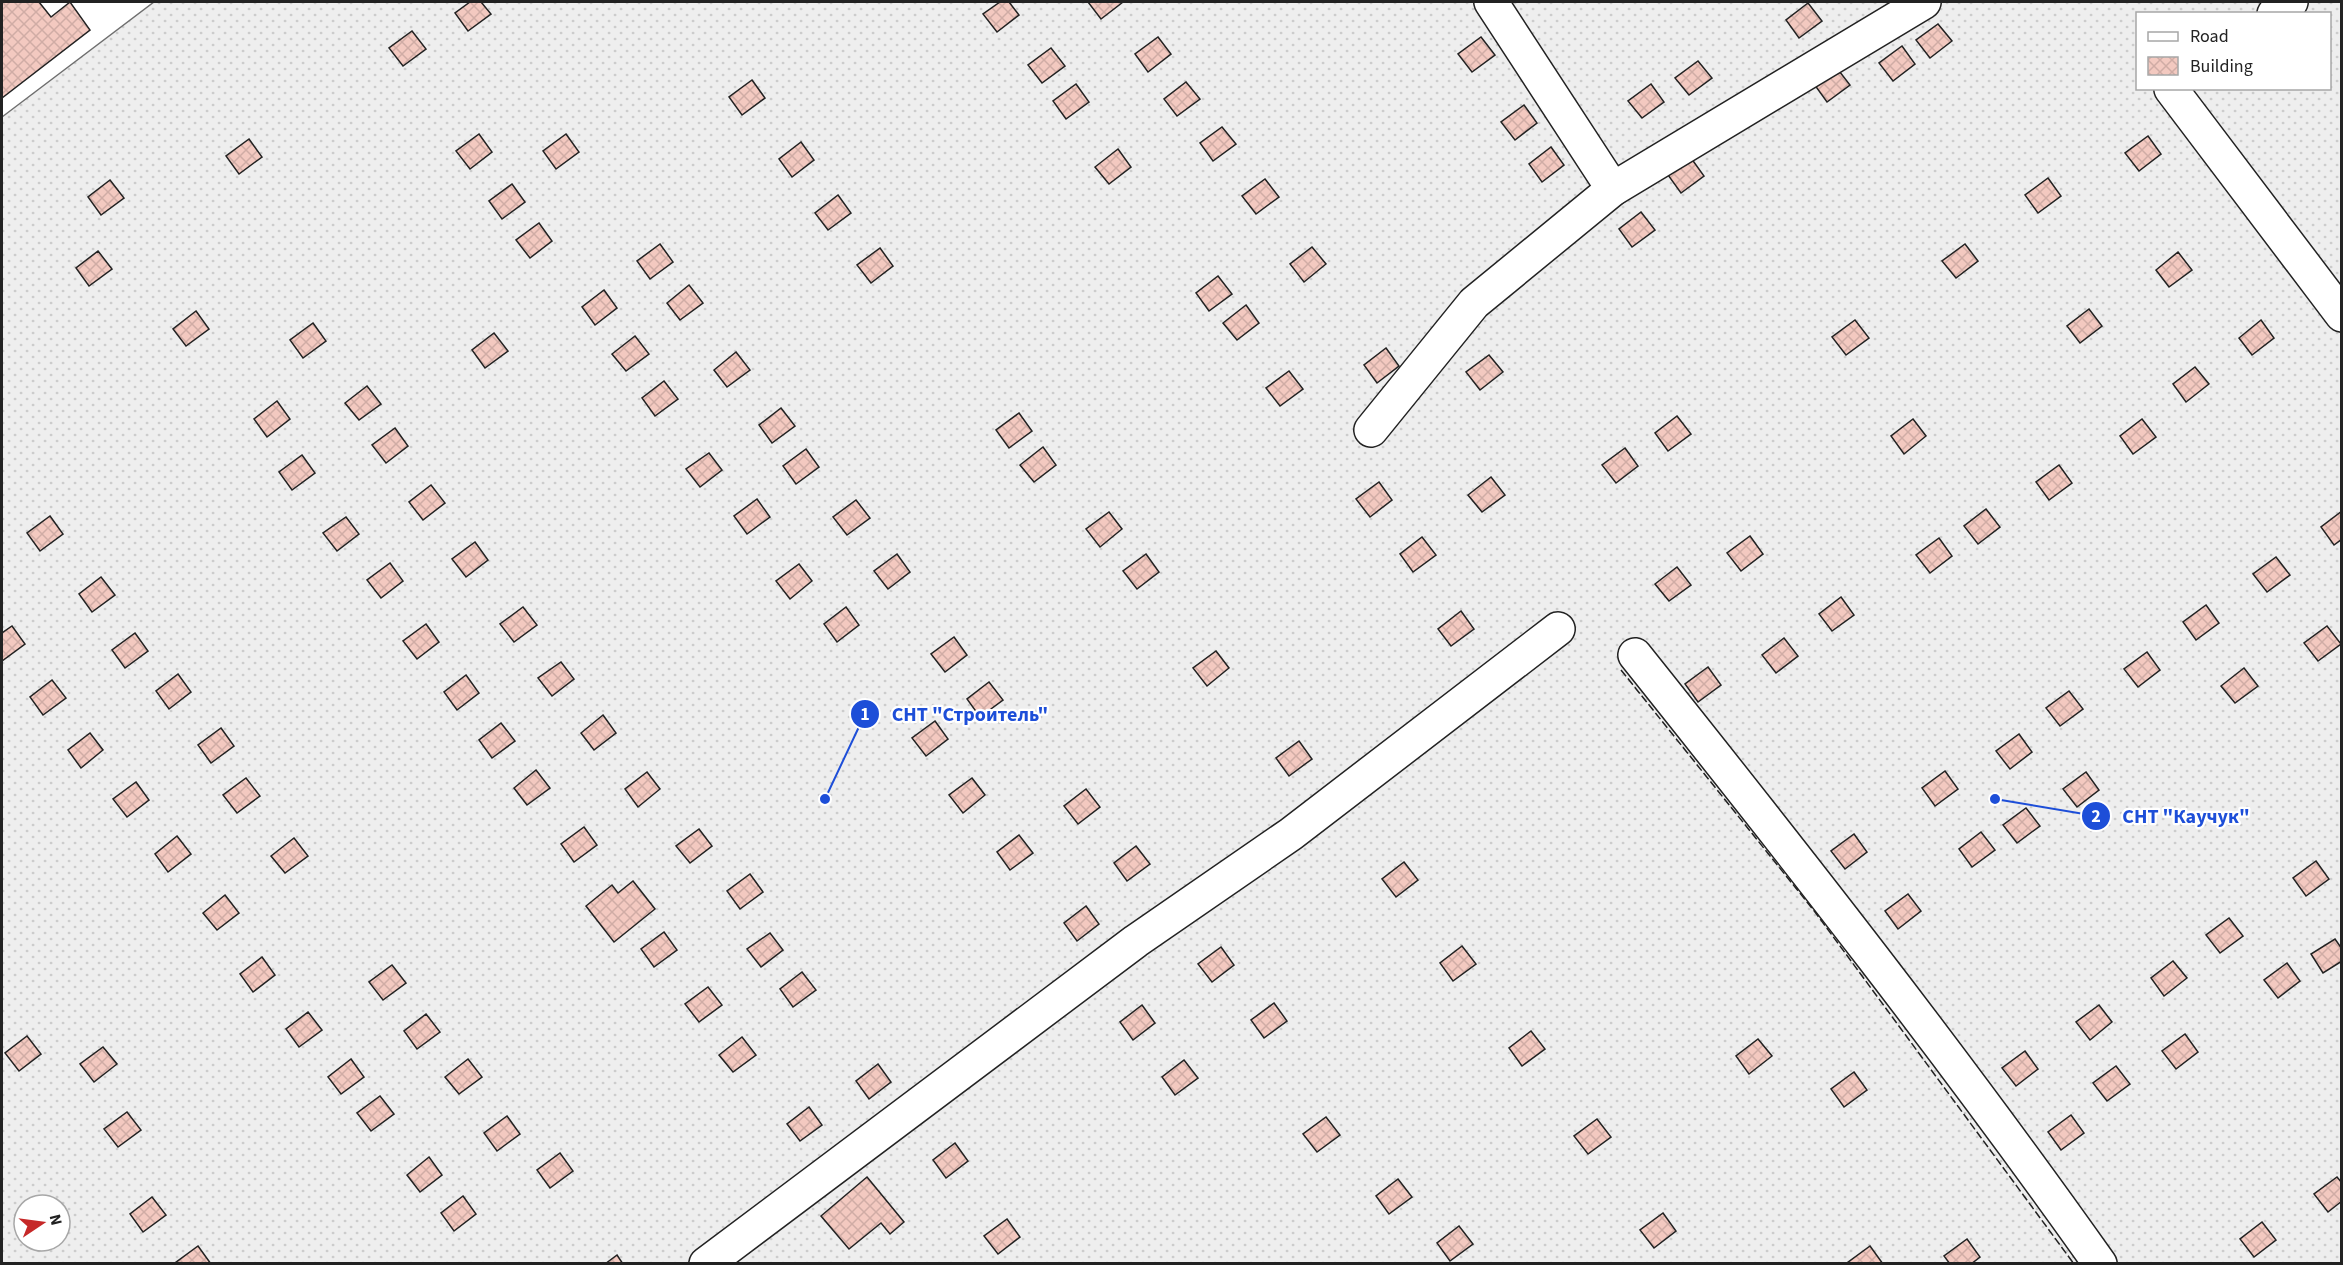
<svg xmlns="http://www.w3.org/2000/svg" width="2343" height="1265" font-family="'Source Sans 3',sans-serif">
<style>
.garden{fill:url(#garden-dots);stroke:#6f6f6f;stroke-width:1.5;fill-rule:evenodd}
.building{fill:url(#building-cross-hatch);stroke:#222;stroke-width:1.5}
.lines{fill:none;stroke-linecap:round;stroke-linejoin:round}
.minor-casing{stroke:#222;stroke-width:36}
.minor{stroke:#fff;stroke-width:33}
.fence{stroke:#222;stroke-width:1.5;stroke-dasharray:8 3;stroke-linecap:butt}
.leader{fill:none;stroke:#1d4ed8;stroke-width:2}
.callout-dot{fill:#1d4ed8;stroke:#fff;stroke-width:2}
.mark-label{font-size:18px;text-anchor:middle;font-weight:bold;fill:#fff}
.callout-label{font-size:20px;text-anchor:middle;font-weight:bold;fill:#1d4ed8;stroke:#fff;stroke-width:4.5;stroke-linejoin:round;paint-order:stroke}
</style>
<defs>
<pattern id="garden-dots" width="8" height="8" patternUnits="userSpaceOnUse" patternTransform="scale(1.5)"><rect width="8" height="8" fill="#eee"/><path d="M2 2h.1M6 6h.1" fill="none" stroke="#ccc" stroke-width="1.8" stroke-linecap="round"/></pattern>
<pattern id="building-cross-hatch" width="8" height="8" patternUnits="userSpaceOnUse" patternTransform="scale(1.5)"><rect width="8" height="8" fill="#f3c9c0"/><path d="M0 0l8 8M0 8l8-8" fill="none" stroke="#d0aca5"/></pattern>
</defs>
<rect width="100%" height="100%" fill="#fff"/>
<path class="garden" d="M154,2h2187v1261l-2339,1v-1147zM2138,14h192v74h-192zM24,1205h36v36h-36z"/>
<g class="building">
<polygon points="2,2 39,2 51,17 70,2 90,30 2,98"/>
<polygon points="470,2 481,2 491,14 468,31 455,13"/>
<polygon points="1000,2 1009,2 1019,15 997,32 983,14"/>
<polygon points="1088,2 1123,2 1101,19"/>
<polygon points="1808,3 1822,21 1799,38 1786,20"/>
<polygon points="1938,24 1952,41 1930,58 1916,40"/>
<polygon points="412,31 426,49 403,66 389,48"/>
<polygon points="1158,37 1171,54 1148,72 1135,54"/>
<polygon points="1481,37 1495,55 1472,72 1458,54"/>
<polygon points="1902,46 1915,64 1893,81 1879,63"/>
<polygon points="1051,48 1065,66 1042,83 1028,65"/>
<polygon points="1698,61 1712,78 1689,95 1675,78"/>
<polygon points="1836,67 1850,85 1827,102 1814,84"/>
<polygon points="752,80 765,98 742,115 729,97"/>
<polygon points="1186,82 1200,99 1177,116 1164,99"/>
<polygon points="1076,84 1089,102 1066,119 1053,101"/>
<polygon points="1651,84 1664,102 1642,118 1628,101"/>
<polygon points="1524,105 1537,123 1515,140 1501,122"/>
<polygon points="1222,127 1236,144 1213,161 1200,143"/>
<polygon points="479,134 492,152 470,169 456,151"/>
<polygon points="566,134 579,152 556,169 543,151"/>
<polygon points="2148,136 2161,154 2139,171 2125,153"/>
<polygon points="249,139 262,157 239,174 226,156"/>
<polygon points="801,142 814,160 792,177 779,159"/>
<polygon points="1551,147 1564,165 1542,182 1529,164"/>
<polygon points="1118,149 1131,167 1109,184 1095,167"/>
<polygon points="1691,158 1704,176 1681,193 1668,175"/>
<polygon points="2048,178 2061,196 2038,213 2025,195"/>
<polygon points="1265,179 1279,197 1256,214 1242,196"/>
<polygon points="110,180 124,198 101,215 88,197"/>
<polygon points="512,184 525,202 502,219 489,201"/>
<polygon points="838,195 851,213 828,230 815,213"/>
<polygon points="1641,212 1655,230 1632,247 1619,229"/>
<polygon points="539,223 552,241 530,258 516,240"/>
<polygon points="660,244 673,262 650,279 637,261"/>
<polygon points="1965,244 1978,261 1956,278 1942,261"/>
<polygon points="1312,247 1326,264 1304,282 1290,264"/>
<polygon points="880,248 893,266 871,283 857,265"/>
<polygon points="98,251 112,269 89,286 76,268"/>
<polygon points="2178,252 2192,270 2169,287 2156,270"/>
<polygon points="1218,276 1232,294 1209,311 1196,293"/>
<polygon points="689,285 703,303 680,320 667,303"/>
<polygon points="604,290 617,308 595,325 582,307"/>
<polygon points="1246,305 1259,323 1237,340 1223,323"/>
<polygon points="2089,309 2102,326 2080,343 2067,326"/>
<polygon points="196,311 209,329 186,346 173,329"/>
<polygon points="1855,320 1869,338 1846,355 1832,337"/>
<polygon points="2261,320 2274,338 2252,355 2239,338"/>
<polygon points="313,323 326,341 303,358 290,340"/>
<polygon points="494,333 508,351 485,368 472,350"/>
<polygon points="635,336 649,354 626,371 612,354"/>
<polygon points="1386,348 1399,366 1377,383 1364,365"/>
<polygon points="736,352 750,370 727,387 714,370"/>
<polygon points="1489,355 1503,372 1480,390 1466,372"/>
<polygon points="2195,367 2209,384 2186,402 2173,384"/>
<polygon points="1289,371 1303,389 1280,406 1266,388"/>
<polygon points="664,381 678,399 655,416 642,398"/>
<polygon points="367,386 381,404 359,420 345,403"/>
<polygon points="277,401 290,419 267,437 254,419"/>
<polygon points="781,408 795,426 772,443 759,425"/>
<polygon points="1019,413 1032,431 1009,448 996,430"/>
<polygon points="1677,416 1691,434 1668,451 1655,433"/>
<polygon points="1913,419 1926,436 1904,454 1891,436"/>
<polygon points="2142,419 2156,437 2133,454 2120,436"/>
<polygon points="395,428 408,446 386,463 372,445"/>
<polygon points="1043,447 1056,465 1034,482 1020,465"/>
<polygon points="1625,448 1638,466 1616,483 1602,465"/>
<polygon points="806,449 819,467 796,484 783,466"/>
<polygon points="709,453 722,470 700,487 686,469"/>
<polygon points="302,455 315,473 292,490 279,472"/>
<polygon points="2059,465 2072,483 2049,500 2036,482"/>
<polygon points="1491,477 1505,495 1482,512 1468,495"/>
<polygon points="1379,482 1392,500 1370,517 1356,499"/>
<polygon points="431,485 445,503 423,520 409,502"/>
<polygon points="757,499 770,517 747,534 734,516"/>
<polygon points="856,500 870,518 847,535 833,517"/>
<polygon points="1986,509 2000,527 1978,544 1964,526"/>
<polygon points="2342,511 2342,539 2334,545 2321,527"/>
<polygon points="1109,512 1122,529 1100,547 1086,529"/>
<polygon points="50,516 63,534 40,551 27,533"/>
<polygon points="346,517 359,534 337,551 323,533"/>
<polygon points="1750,536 1763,554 1741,571 1727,553"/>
<polygon points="1422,537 1436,555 1413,572 1400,554"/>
<polygon points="1939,538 1952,556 1930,573 1916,555"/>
<polygon points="475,542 488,560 466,577 452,559"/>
<polygon points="897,554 910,572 888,589 874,571"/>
<polygon points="1146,554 1159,572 1137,589 1123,571"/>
<polygon points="2276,557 2290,575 2267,592 2253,574"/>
<polygon points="390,563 403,581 381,598 367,580"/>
<polygon points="799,564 812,581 790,599 776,581"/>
<polygon points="1677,567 1691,585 1669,601 1655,584"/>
<polygon points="101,577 115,595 92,612 79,594"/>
<polygon points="1841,597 1854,615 1832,631 1819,614"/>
<polygon points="2206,605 2219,623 2196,640 2183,622"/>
<polygon points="523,607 537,625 514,642 500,624"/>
<polygon points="846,607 859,625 837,642 824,624"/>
<polygon points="1461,611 1474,629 1451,646 1438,629"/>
<polygon points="426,624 439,642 417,659 403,641"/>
<polygon points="12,626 25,644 2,661 2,633"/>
<polygon points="2327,626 2341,644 2318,661 2304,643"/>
<polygon points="135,633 148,651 125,668 112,650"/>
<polygon points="954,637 967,655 945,672 931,654"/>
<polygon points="1784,638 1798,656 1776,673 1762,655"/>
<polygon points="1216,651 1229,668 1207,686 1193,668"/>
<polygon points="2147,652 2160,670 2138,687 2124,669"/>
<polygon points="561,662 574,679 552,696 538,678"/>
<polygon points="1708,667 1721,685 1698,702 1685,684"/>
<polygon points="2244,668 2258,686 2235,703 2221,686"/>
<polygon points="178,674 191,692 169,709 156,691"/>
<polygon points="466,675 479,693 457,710 444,692"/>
<polygon points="52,680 66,698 43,715 30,697"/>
<polygon points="989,682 1003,700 980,717 967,699"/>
<polygon points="2069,691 2083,709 2060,726 2046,708"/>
<polygon points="603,715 616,733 594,750 581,733"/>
<polygon points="935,721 948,739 926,756 912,738"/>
<polygon points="501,723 515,741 492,758 479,740"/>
<polygon points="221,728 234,746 211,763 198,745"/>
<polygon points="90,733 103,750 81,768 68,750"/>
<polygon points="2019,734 2032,752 2010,769 1996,751"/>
<polygon points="1299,741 1312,759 1289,776 1276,758"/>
<polygon points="536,770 550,788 527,805 514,788"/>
<polygon points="1945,771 1958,789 1935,806 1922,788"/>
<polygon points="647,772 660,789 638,807 625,789"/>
<polygon points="2086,772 2099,790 2077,807 2063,789"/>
<polygon points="246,778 260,796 237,813 223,795"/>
<polygon points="972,778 985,795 963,813 949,795"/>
<polygon points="136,782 149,800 127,817 113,799"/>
<polygon points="1086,789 1100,807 1078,824 1064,806"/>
<polygon points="2026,808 2040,826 2017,843 2003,825"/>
<polygon points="584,827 597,845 574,862 561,844"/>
<polygon points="699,829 712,846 690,863 676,846"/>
<polygon points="1981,832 1995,850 1972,867 1959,849"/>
<polygon points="1854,834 1867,852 1845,869 1831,851"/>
<polygon points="1019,835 1033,853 1010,870 997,852"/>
<polygon points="177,836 191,854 168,872 155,854"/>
<polygon points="294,838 308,856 285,873 271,856"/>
<polygon points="1136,846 1150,864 1127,881 1114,863"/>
<polygon points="2316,861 2329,879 2306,896 2293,878"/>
<polygon points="1404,862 1418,880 1396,897 1382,879"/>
<polygon points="750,874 763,892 740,909 727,891"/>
<polygon points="633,881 655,909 614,942 586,906 612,885 618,893"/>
<polygon points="1908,894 1921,911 1898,929 1885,911"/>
<polygon points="225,895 239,913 217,930 203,913"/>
<polygon points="1086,906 1099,924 1077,941 1064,923"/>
<polygon points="2229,918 2243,936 2220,953 2206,935"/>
<polygon points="664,932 677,950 654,967 641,949"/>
<polygon points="770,933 783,950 761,967 747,949"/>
<polygon points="2335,939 2342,949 2342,961 2323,973 2311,954"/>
<polygon points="1462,946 1476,964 1453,981 1440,963"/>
<polygon points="1221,947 1234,965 1212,982 1198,964"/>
<polygon points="262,957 275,975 253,992 240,974"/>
<polygon points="2173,961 2187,978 2164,996 2151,978"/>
<polygon points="2287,963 2300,981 2278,998 2264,980"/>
<polygon points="392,965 406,983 383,1000 369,982"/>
<polygon points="802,972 816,990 793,1007 780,989"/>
<polygon points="708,987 722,1005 699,1022 685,1004"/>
<polygon points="1274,1003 1287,1021 1264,1038 1251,1020"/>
<polygon points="1142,1005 1155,1023 1133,1040 1120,1022"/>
<polygon points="2099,1005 2112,1022 2090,1040 2076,1022"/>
<polygon points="308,1012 322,1030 299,1047 286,1029"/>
<polygon points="426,1014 440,1032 417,1049 404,1031"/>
<polygon points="1531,1031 1545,1049 1522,1066 1509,1048"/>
<polygon points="2185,1034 2198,1052 2176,1069 2162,1051"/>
<polygon points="27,1036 41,1054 19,1071 5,1053"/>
<polygon points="742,1037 756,1055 733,1072 719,1055"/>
<polygon points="1758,1039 1772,1056 1749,1074 1736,1056"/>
<polygon points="103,1047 117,1064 94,1082 80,1064"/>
<polygon points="2025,1051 2038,1069 2016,1086 2002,1068"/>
<polygon points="351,1059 364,1077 341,1094 328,1077"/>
<polygon points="468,1059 482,1077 459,1094 445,1077"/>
<polygon points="1184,1060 1198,1078 1175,1095 1162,1077"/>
<polygon points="878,1064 891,1082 869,1099 856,1081"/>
<polygon points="2116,1066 2130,1084 2107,1101 2093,1083"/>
<polygon points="1854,1072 1867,1090 1844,1107 1831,1089"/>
<polygon points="380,1096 394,1114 371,1131 357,1113"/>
<polygon points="809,1107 822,1125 800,1141 787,1124"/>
<polygon points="127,1112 141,1130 118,1147 104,1129"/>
<polygon points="2071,1115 2084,1133 2061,1150 2048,1132"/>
<polygon points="507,1116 520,1134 497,1151 484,1133"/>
<polygon points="1326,1117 1340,1135 1317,1152 1303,1134"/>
<polygon points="1597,1119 1611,1137 1588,1154 1574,1136"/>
<polygon points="955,1143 968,1161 946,1178 933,1160"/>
<polygon points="560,1153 573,1171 550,1188 537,1170"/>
<polygon points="429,1157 442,1175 420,1192 407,1175"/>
<polygon points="867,1177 904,1222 890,1234 881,1223 849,1249 821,1216"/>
<polygon points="2337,1177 2342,1183 2342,1201 2328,1212 2314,1194"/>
<polygon points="1398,1179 1412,1197 1389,1214 1376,1196"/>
<polygon points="463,1196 476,1214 454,1231 441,1213"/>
<polygon points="152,1197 166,1215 143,1232 130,1214"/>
<polygon points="1663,1213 1676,1231 1654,1248 1640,1230"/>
<polygon points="1007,1219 1020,1237 998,1254 984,1236"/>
<polygon points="2262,1222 2276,1240 2254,1257 2240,1239"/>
<polygon points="1459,1226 1473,1244 1450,1261 1437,1243"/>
<polygon points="1967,1239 1980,1257 1971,1264 1950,1264 1944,1256"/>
<polygon points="198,1246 211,1264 175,1264 175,1263"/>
<polygon points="1870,1246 1883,1264 1847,1264 1847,1263"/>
<polygon points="617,1255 623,1264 605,1264"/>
</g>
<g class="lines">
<defs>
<g id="minor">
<polyline points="1491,2 1613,189"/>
<polyline points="2274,14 2291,2"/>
<polyline points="2171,89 2342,315"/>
<polyline points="1371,430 1474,303 1613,189 1924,2"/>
<path d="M1635,655c159,199 317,400 465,609"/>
<polyline points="706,1264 1136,941 1291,834 1558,629"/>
</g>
</defs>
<use href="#minor" class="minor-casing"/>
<use href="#minor" class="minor"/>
<polyline class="fence" points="1621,670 1815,912 2074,1264"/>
</g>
<path class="leader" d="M825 799L865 714M1995 799L2096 816"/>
<g class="callout-dot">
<circle cx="825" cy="799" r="6"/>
<circle cx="1995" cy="799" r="6"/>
<circle cx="865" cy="714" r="15"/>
<circle cx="2096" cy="816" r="15"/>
</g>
<g class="mark-label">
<text x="865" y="720">1</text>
<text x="2096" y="822">2</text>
</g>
<g class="callout-label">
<text x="970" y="721">СНТ "Строитель"</text>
<text x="2186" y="823">СНТ "Каучук"</text>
</g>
<rect width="2343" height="1265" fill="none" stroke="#222222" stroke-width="6"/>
<rect x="2136" y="12" width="195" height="78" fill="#ffffff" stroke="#a7a7a7" stroke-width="1.5"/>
<rect x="2148" y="32" width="30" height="9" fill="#ffffff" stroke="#a7a7a7" stroke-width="1.5"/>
<text x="2190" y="42" font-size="18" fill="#222222">Road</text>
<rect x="2148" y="57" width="30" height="18" fill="url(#building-cross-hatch)" stroke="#a7a7a7" stroke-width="1.5"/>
<text x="2190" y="72" font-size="18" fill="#222222">Building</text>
<g transform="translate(42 1223) rotate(77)"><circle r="28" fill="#ffffff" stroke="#a7a7a7" stroke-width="1.5"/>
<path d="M0-4.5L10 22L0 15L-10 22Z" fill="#c62828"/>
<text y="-9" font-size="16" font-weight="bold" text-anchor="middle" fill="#222222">N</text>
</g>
</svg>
